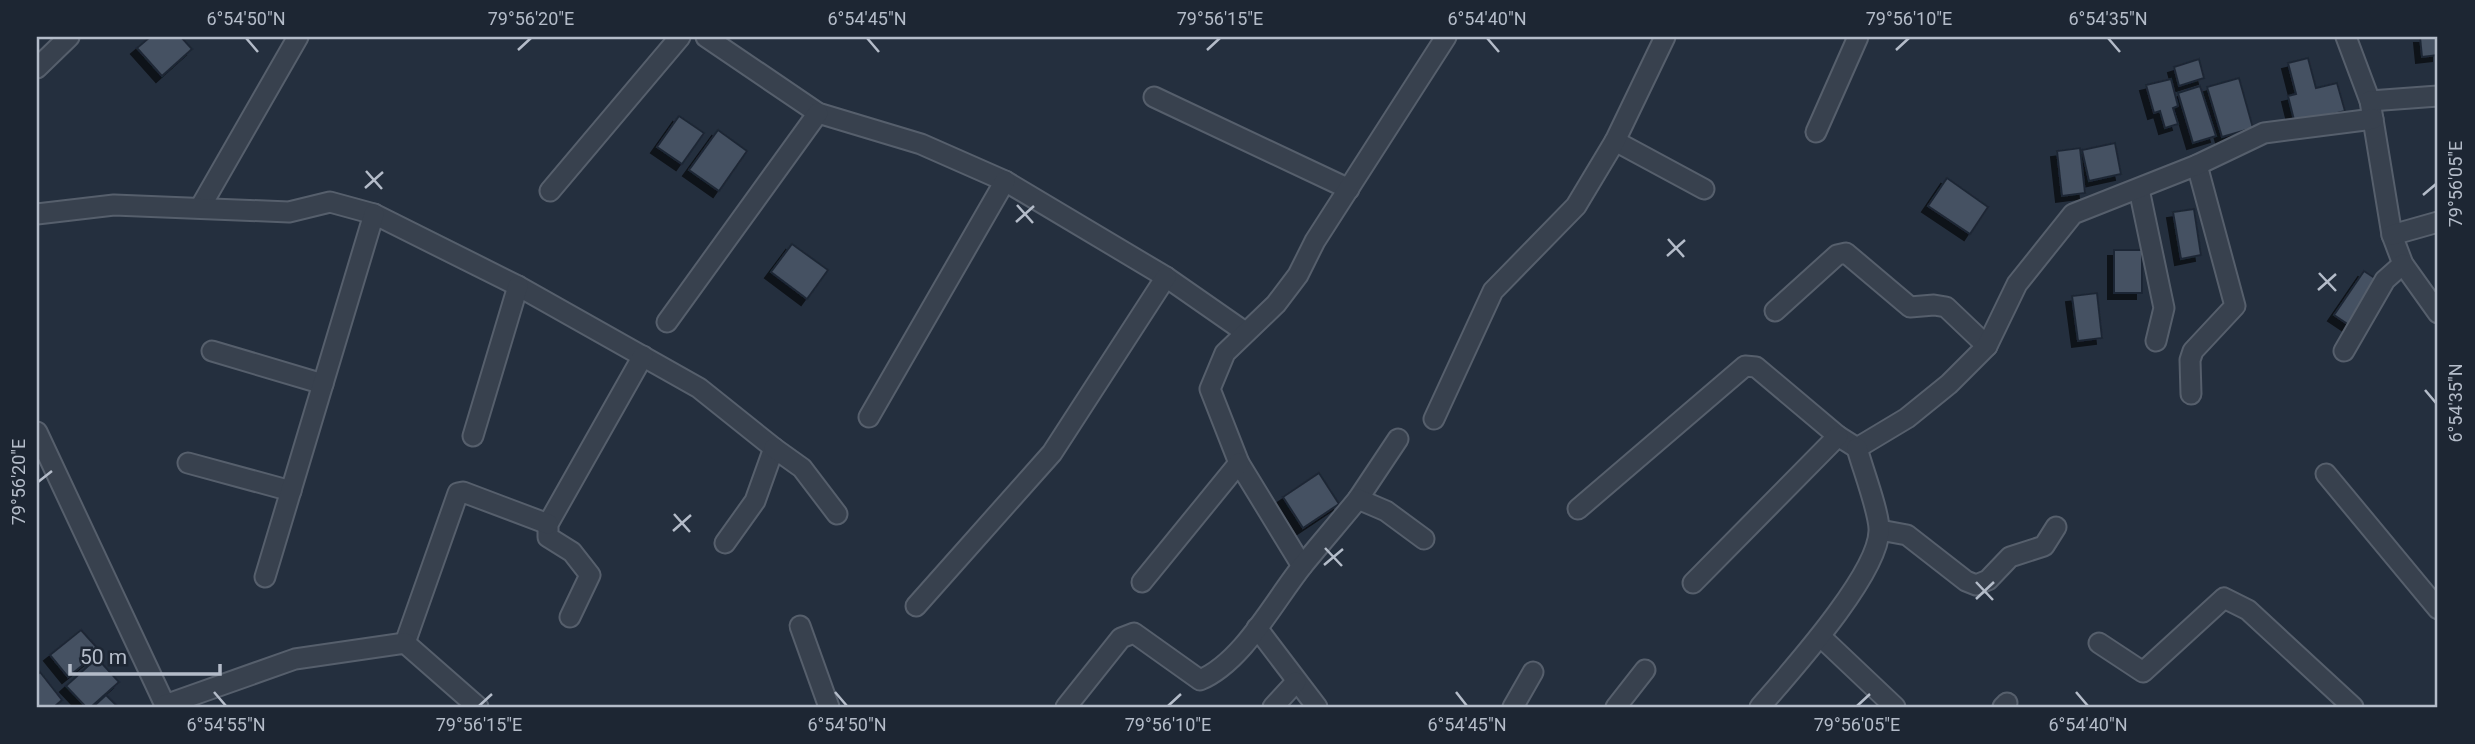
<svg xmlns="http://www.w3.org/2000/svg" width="2475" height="744" font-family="Roboto,sans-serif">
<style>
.building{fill:#455162;stroke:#1f2835;stroke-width:2;filter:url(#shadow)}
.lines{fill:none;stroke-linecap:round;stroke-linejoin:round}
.minor-casing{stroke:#565f6c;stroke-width:23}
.minor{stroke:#38414e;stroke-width:19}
.ticks{fill:none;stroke:#b4bcc9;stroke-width:2.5}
.neatline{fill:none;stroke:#b4bcc9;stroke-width:2.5}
.ticks-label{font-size:18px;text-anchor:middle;fill:#b4bcc9}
</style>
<defs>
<filter id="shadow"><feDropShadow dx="-6" dy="6" stdDeviation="0" flood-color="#0009"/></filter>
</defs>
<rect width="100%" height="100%" fill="#242f3e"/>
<g class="building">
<polygon points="150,37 181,37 192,49 162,76 137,48"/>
<polygon points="2420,37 2438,37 2438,55 2422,57"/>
<polygon points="2308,58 2316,88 2337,83 2345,111 2295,124 2288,96 2296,94 2288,63"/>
<polygon points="2199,59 2204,78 2179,86 2174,67"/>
<polygon points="2239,78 2253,128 2222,137 2207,87"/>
<polygon points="2171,79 2178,106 2173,108 2178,124 2165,128 2160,111 2154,113 2146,85"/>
<polygon points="2200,86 2216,136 2193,143 2178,93"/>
<polygon points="679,116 704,133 682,164 657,147"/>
<polygon points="718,130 747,151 719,191 689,170"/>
<polygon points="2115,143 2121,174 2089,181 2082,150"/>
<polygon points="2080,148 2085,193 2062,196 2057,151"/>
<polygon points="1947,178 1988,207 1970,234 1928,206"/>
<polygon points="2194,209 2201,255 2181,259 2173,212"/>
<polygon points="792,244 828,270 807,299 771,272"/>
<rect x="2114" y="250" width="28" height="43"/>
<polygon points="2364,271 2390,288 2361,333 2334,315"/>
<polygon points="2097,293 2102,338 2078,341 2072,296"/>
<polygon points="1319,473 1339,504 1303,528 1283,497"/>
<polygon points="81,630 100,651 68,677 50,655"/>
<polygon points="97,658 119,682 91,707 86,707 66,686"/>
<polygon points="40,672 62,700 54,707 37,707 37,675"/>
<polygon points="106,695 118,707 93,707"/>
</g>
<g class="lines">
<defs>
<g id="minor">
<polyline points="706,37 818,113 921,144 1005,181 1166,277 1245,332"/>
<polyline points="2346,37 2370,101 2392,235 2403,264 2438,313"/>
<polyline points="37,68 69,37"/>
<polyline points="1154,97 1349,189"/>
<polyline points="2370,101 2438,96"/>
<polyline points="1816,132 1858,37"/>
<polyline points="1615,141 1704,189"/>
<polyline points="2139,189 2164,308 2156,341"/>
<polyline points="550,191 680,37"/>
<polyline points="201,206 298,37"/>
<polyline points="37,214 114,205 289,212 330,202 374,214 518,286 699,388 774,448 755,501 725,543"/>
<polyline points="2392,235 2438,222"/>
<polyline points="1775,311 1837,255 1846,253 1910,307 1934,305 1946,307 1987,346"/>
<polyline points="667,322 818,113"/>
<polyline points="212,351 323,384"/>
<polyline points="2344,351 2385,280 2403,264"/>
<polyline points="2191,394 2190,360 2193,351 2235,306 2197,165"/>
<polyline points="869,417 1005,181"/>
<polyline points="1434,419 1493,291 1576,206 1615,141 1665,37"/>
<polyline points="37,432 166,707"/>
<polyline points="473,436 518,286"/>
<polyline points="774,448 802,468 837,514"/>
<polyline points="188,463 291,491"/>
<polyline points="2326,474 2438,609"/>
<polyline points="1358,499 1398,439"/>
<polyline points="1578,509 1745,366 1756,367 1838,436 1857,448 1907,418 1949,384 1987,346 2017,284 2073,214 2197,165 2264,133 2373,119"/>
<polyline points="1880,530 1907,535 1966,581 1976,585 1988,580 2010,557 2044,546 2056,527"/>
<polyline points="1302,566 1239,463 1210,389 1225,353 1276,304 1298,275 1315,241 1446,37"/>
<polyline points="265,577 374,214"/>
<polyline points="1142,582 1239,463"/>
<polyline points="1693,583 1838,436"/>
<polyline points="916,606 1052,453 1166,277"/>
<polyline points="570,617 590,575 572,552 548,537 548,524 643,356"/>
<polyline points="800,626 829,707"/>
<polyline points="1257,628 1317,707"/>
<polyline points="1821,637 1895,707"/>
<polyline points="405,643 458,493 463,492 548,524"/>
<polyline points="2099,643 2143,672 2224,598 2248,610 2353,707"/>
<polyline points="165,705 295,659 405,643 478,707"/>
<path d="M1066,707l55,-69 13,-5 66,47c43,-18 74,-79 103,-115 18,-22 37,-44 55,-66l28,12 38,28"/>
<polyline points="1273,707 1296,682"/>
<polyline points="1513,707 1533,672"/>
<polyline points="1616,707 1645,670"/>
<path d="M1760,707c30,-35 118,-132 119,-176 1,-17 -17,-64 -22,-83"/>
<polyline points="2003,707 2007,703"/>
</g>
</defs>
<use href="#minor" class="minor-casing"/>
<use href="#minor" class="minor"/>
</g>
<path class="ticks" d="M246,38l12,14M867,38l12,14M1487,38l12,14M2108,38l12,14M518,50l13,-12M1207,50l13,-12M1896,50l13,-12M366,171l16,18M365,188l18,-16M2423,195l13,-11M1017,205l16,18M1016,222l18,-16M1668,239l16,18M1667,256l18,-16M2319,273l17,18M2318,290l18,-16M2425,390l11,13M38,482l14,-11M674,514l16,18M673,531l18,-16M1325,548l17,18M1324,565l19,-16M1976,582l17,18M1976,599l18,-17M214,692l12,14M835,692l12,14M1456,692l11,14M2076,692l12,14M479,706l13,-12M1168,706l13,-12M1857,706l13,-12"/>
<rect width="2475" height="744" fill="none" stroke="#1d2633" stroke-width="77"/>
<path d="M70 664v10h150v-10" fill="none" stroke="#b4bcc9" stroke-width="3.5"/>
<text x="80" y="664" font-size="21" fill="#b4bcc9" stroke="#1d2633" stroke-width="5" paint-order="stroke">50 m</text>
<rect x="38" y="38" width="2398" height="668" class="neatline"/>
<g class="ticks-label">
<text x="246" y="25">6°54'50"N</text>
<text x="531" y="25">79°56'20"E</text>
<text x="867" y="25">6°54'45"N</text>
<text x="1220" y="25">79°56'15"E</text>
<text x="1487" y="25">6°54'40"N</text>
<text x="1909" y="25">79°56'10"E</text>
<text x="2108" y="25">6°54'35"N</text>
<text transform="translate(2456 184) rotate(-90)" y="6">79°56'05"E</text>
<text transform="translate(2456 403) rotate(-90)" y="6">6°54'35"N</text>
<text transform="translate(19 482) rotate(-90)" y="6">79°56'20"E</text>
<text x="226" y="731">6°54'55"N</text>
<text x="479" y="731">79°56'15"E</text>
<text x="847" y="731">6°54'50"N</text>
<text x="1168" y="731">79°56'10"E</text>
<text x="1467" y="731">6°54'45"N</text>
<text x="1857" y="731">79°56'05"E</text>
<text x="2088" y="731">6°54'40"N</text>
</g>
</svg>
